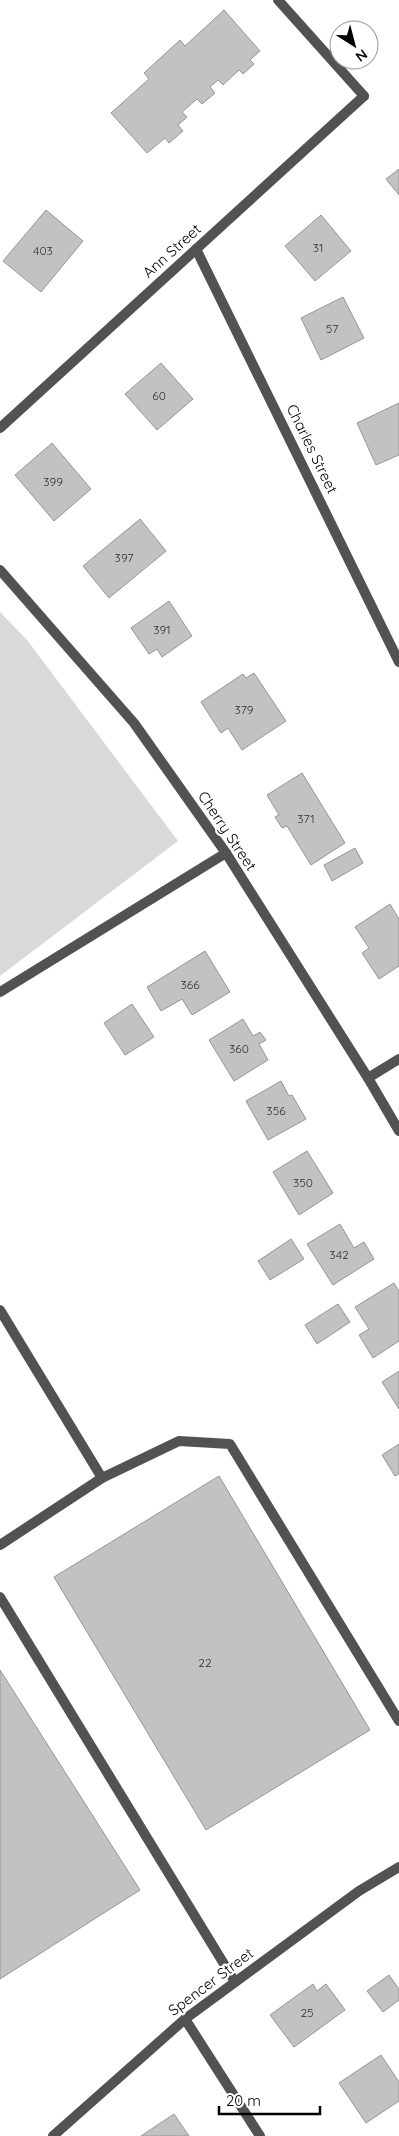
<svg xmlns="http://www.w3.org/2000/svg" width="399" height="2136" font-family="Quicksand,sans-serif">
<style>
.green{fill:#d9d9d9}
.building{fill:#c2c2c2;stroke:#969696}
.lines{fill:none;stroke-linecap:round;stroke-linejoin:round}
.service{stroke:#525252;stroke-width:10}
.minor{stroke:#525252;stroke-width:10}
.labels{text-anchor:middle;stroke-width:4.5;stroke-linejoin:round;paint-order:stroke}
.number-label{font-size:12px;fill:#303030}
.street-label{font-size:15px;fill:#000;stroke:#fff}
</style>
<rect width="100%" height="100%" fill="#fff"/>
<polygon class="green" points="0,612 27,640 178,841 0,976"/>
<g class="building">
<polygon points="224,10 260,51 250,60 254,64 243,74 239,70 223,85 218,80 210,87 215,93 202,104 197,99 182,112 187,117 178,125 183,131 169,143 165,138 147,153 111,113 149,79 144,73 180,40 185,46"/>
<polygon points="399,169 399,195 386,179"/>
<polygon points="46,210 83,241 41,292 3,261"/>
<polygon points="321,215 351,251 315,281 285,246"/>
<polygon points="343,297 364,338 321,360 301,318"/>
<polygon points="161,363 193,399 157,430 125,394"/>
<polygon points="399,403 399,455 376,465 357,423"/>
<polygon points="52,443 91,489 54,521 15,475"/>
<polygon points="140,519 166,551 109,598 83,566"/>
<polygon points="169,601 192,636 162,657 157,649 149,654 131,628"/>
<polygon points="254,673 286,721 242,750 228,728 221,733 201,702 243,674 246,678"/>
<polygon points="302,773 345,843 311,865 287,826 282,828 275,817 279,815 267,795"/>
<polygon points="355,848 363,863 332,881 324,865"/>
<polygon points="390,904 399,919 399,966 379,979 362,953 369,948 355,927"/>
<polygon points="205,951 230,992 192,1015 182,999 161,1011 147,987"/>
<polygon points="132,1004 154,1037 125,1055 104,1023"/>
<polygon points="243,1019 253,1036 260,1032 266,1040 259,1044 268,1060 234,1081 209,1040"/>
<polygon points="281,1081 289,1096 292,1095 306,1119 268,1140 246,1101"/>
<polygon points="307,1151 333,1193 299,1215 273,1172"/>
<polygon points="340,1224 354,1248 364,1242 374,1259 333,1285 307,1244"/>
<polygon points="291,1239 304,1259 270,1280 258,1261"/>
<polygon points="394,1283 399,1291 399,1341 373,1358 359,1335 369,1329 355,1307"/>
<polygon points="338,1304 350,1322 317,1344 305,1325"/>
<polygon points="399,1371 399,1409 382,1382"/>
<polygon points="399,1444 399,1474 395,1476 382,1455"/>
<polygon points="219,1476 370,1730 206,1830 54,1577"/>
<polygon points="0,1670 140,1890 0,1979"/>
<polygon points="389,1975 399,1989 399,2000 383,2012 367,1991"/>
<polygon points="313,1984 317,1991 326,1984 345,2010 294,2047 270,2015"/>
<polygon points="381,2055 399,2082 399,2101 366,2123 339,2083"/>
<polygon points="174,2114 189,2136 141,2136"/>
</g>
<g class="lines">
<g class="service">
<polyline points="278,0 364,96"/>
<polyline points="0,992 226,853"/>
<polyline points="0,1310 102,1478"/>
<polyline points="0,1545 102,1478 179,1441 230,1444 399,1721"/>
<polyline points="0,1597 235,1982"/>
</g>
<g class="minor">
<polyline points="196,249 399,662"/>
<polyline points="0,428 364,96"/>
<polyline points="0,570 134,723 226,853 368,1078 399,1131"/>
<polyline points="368,1078 399,1059"/>
<polyline points="185,2019 260,2136"/>
<polyline points="53,2136 185,2019 359,1891 399,1867"/>
</g>
</g>
<g class="labels">
<g class="number-label">
<text x="318" y="252">31</text>
<text x="43" y="255">403</text>
<text x="332" y="333">57</text>
<text x="159" y="400">60</text>
<text x="53" y="486">399</text>
<text x="124" y="562">397</text>
<text x="162" y="634">391</text>
<text x="244" y="714">379</text>
<text x="306" y="823">371</text>
<text x="190" y="989">366</text>
<text x="239" y="1053">360</text>
<text x="276" y="1115">356</text>
<text x="303" y="1187">350</text>
<text x="339" y="1259">342</text>
<text x="205" y="1667">22</text>
<text x="307" y="2017">25</text>
</g>
<g class="street-label">
<text transform="translate(172 251) rotate(-42)" y="5">Ann Street</text>
<text transform="translate(312 449) rotate(64)" y="5">Charles Street</text>
<text transform="translate(227 831) rotate(56)" y="5">Cherry Street</text>
<text transform="translate(211 1982) rotate(-37)" y="5">Spencer Street</text>
</g>
</g>
<g transform="translate(354 45) rotate(144)"><circle r="24" fill="#ffffff" stroke="#999999"/>
<path d="M0-4L9 19L0 12L-9 19Z" fill="#000000"/>
<text y="-8" font-size="14" font-weight="bold" text-anchor="middle" fill="#000000">N</text>
</g>
<path d="M219 2106v8h101v-8" fill="none" stroke="#000000" stroke-width="2.5"/>
<text x="226" y="2106" font-size="15" fill="#000000" stroke="#ffffff" stroke-width="4" paint-order="stroke">20 m</text>
</svg>
